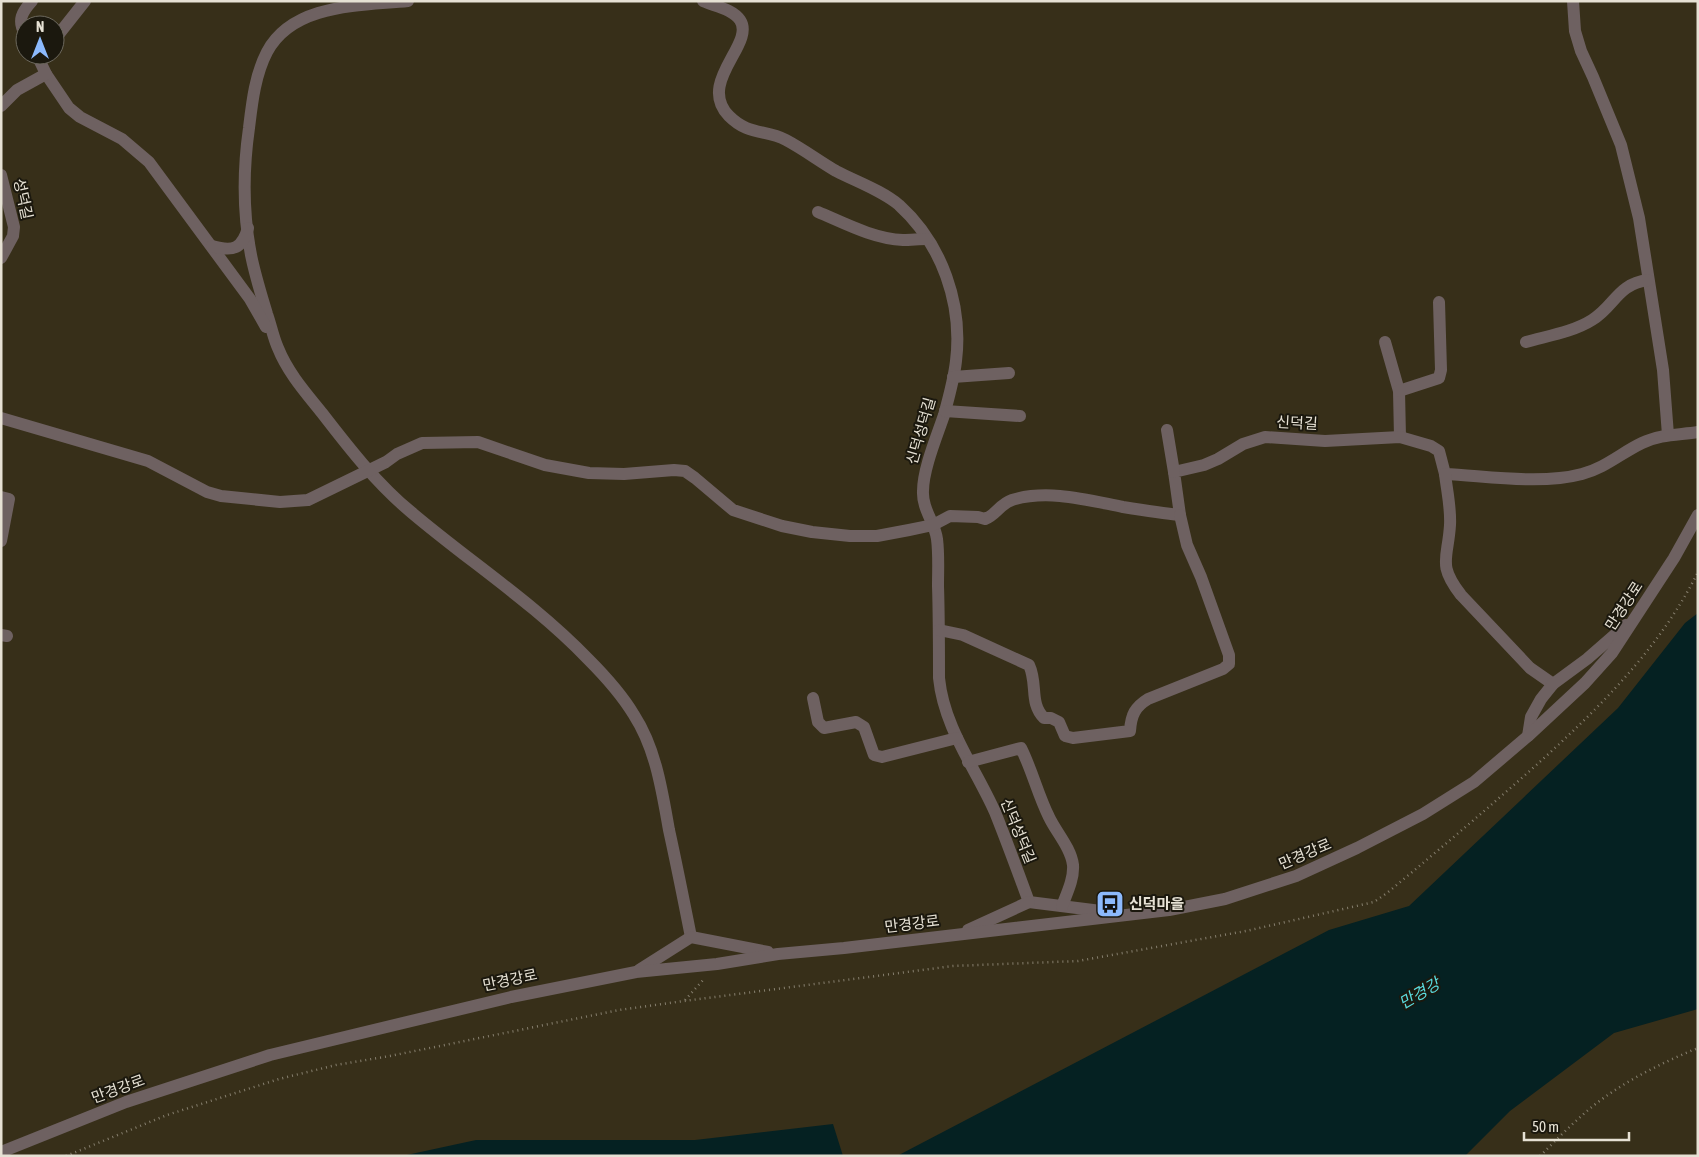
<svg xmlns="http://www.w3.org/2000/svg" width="1699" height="1157" font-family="'Asap Condensed','Noto Sans KR',sans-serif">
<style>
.water{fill:#052122}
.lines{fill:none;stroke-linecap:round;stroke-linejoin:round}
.path{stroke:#867f6e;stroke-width:2.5;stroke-dasharray:1 4;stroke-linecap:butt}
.minor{stroke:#6e6161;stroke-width:12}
.labels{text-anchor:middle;stroke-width:4;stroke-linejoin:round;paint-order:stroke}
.street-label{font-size:15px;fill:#e6e1d4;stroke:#1b180e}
.poi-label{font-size:15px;font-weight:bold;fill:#e6e1d4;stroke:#1b180e;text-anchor:start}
.water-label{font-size:16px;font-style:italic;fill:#5adde0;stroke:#1b180e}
</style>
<rect width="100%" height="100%" fill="#372f19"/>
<g class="water">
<polygon points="1698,613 1698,1009 1614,1033 1510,1111 1465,1156 897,1156 1329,930 1409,906 1618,708 1685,623"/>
<polygon points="833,1124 843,1156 402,1156 476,1140 695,1140"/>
</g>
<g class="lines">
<g class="path">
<polyline points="685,1000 705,978"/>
<path d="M66,1156l101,-41 112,-36 57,-14 54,-9 229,-46 65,-9 269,-35 125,-5 168,-30 128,-29 13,-9c53,-44 105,-88 156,-134 60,-55 118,-113 155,-187"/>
<path d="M1540,1156c15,-15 31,-31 47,-45 33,-28 72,-47 111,-63"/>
</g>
<g class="minor">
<path d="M408,1c-47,5 -115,2 -141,51 -12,23 -15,51 -18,76 -6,42 -6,86 2,127 4,20 10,39 16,59 4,11 6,23 11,34 10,25 28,45 44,65 27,35 55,71 89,99 59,50 123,91 177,147 17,17 34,36 46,56 22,34 28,76 35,115 8,36 15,72 22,107"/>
<path d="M703,1c11,5 30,8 37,19 16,24 -44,62 -11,96 20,20 36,13 57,24 17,9 33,21 50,31 21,11 45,19 63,34 43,39 64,99 57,156 -2,18 -7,36 -12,54 -7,21 -21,54 -21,76 -1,18 12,32 14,48 2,16 1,31 1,47 1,30 1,61 1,92 5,50 36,89 56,134 12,30 23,60 34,90l80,10"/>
<polyline points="1573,1 1575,31 1581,51 1593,77 1621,145 1639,218 1663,370 1668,435"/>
<path d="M25,34c-8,-14 -3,-22 7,-33"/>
<polyline points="55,39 85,1"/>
<polyline points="46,74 69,108 80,117 122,139 149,162 250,299 266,327"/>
<polyline points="1,106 17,90 46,74 37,55"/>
<polyline points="1,175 14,227 13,236 1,258"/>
<path d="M818,212c26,11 56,27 85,28 8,0 16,-1 24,-1"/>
<path d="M212,246c21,6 30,3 36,-18"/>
<polyline points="1385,342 1399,391 1400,437"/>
<path d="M1526,342c21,-6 47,-10 66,-22 23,-14 25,-36 56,-40"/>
<polyline points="953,377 1009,373"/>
<polyline points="1399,391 1439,378 1441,370 1439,302"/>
<polyline points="945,411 1020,416"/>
<path d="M1,418l147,43 59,31 14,4 59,6 28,-2 78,-38 11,-8 25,-11 56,-1 67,23 44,8 35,1 50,-4 11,1 10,7 38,32 49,16 30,6 38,4h27l32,-6 24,-5 17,-9 28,1 7,2c11,-4 15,-15 27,-19 36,-11 75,0 111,7 19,3 38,6 57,8l-6,-43 30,-7 14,-6 25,-15 22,-7 60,4 75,-4 31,9 8,5 6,23c42,2 96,11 137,0 23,-6 39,-21 60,-31 18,-9 37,-8 56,-11"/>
<polyline points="1167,430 1174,472"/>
<path d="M1445,474c2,17 6,34 5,51 -2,34 -13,39 11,70l69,73 23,16"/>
<polyline points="1,497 9,499 1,541"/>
<path d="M939,630l24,5 66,30c9,19 0,38 15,53h7l8,4 6,14 8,2 57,-7c1,-16 5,-24 18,-32l75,-30 6,-5v-9l-28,-78 -14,-32 -7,-30"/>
<polyline points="1,635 7,636"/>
<polyline points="813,698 818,722 824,728 856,722 864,727 874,755 882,757 957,738"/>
<polyline points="1528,736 1531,717 1541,699 1553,684 1587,659 1626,625"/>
<path d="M968,762l53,-14c11,22 17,47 28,69 7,15 22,31 24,48 1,14 -6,28 -11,41"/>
<polyline points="968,930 1029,902"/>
<polyline points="639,970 691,937 768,952"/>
<polyline points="1,1152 126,1102 270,1055 511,997 636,972 717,964 778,954 844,948 1169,910 1225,899 1296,876 1357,848 1423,814 1474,782 1528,736 1585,683 1612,653 1674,558 1698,515"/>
</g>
</g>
<defs>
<symbol id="bus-square" viewBox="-11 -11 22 22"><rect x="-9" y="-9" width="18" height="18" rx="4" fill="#8cb9fc" stroke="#1b180e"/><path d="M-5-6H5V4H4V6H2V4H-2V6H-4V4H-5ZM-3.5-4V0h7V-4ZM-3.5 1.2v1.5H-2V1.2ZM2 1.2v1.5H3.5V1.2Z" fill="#111"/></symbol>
</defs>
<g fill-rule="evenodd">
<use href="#bus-square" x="1094" y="888" width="32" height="32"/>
</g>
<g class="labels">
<g class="street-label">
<text transform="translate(23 199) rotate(78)" y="5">성덕길</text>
<text transform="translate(1297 423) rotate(3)" y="5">신덕길</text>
<text transform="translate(921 431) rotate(-74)" y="5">신덕성덕길</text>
<text transform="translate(1624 606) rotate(-57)" y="5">만경강로</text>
<text transform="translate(1018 831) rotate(68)" y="5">신덕성덕길</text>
<text transform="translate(1305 854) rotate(-23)" y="5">만경강로</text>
<text transform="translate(912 924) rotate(-7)" y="5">만경강로</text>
<text transform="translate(510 980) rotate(-12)" y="5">만경강로</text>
<text transform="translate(118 1089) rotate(-20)" y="5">만경강로</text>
</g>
<g class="poi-label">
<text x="1129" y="909">신덕마을</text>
</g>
<g class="water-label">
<text transform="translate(1419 993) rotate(-30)" y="6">만경강</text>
</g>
</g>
<rect width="1699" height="1157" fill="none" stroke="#e6e1d4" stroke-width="5"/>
<g transform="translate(40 40)"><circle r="24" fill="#1b180e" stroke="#6c685d"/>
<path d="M0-4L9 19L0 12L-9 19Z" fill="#8cb9fc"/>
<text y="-8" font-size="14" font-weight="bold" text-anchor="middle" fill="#e6e1d4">N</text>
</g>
<path d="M1524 1132v8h105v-8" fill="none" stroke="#e6e1d4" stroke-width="2.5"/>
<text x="1532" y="1132" font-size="15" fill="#e6e1d4" stroke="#1b180e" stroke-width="4" paint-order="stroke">50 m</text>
</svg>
